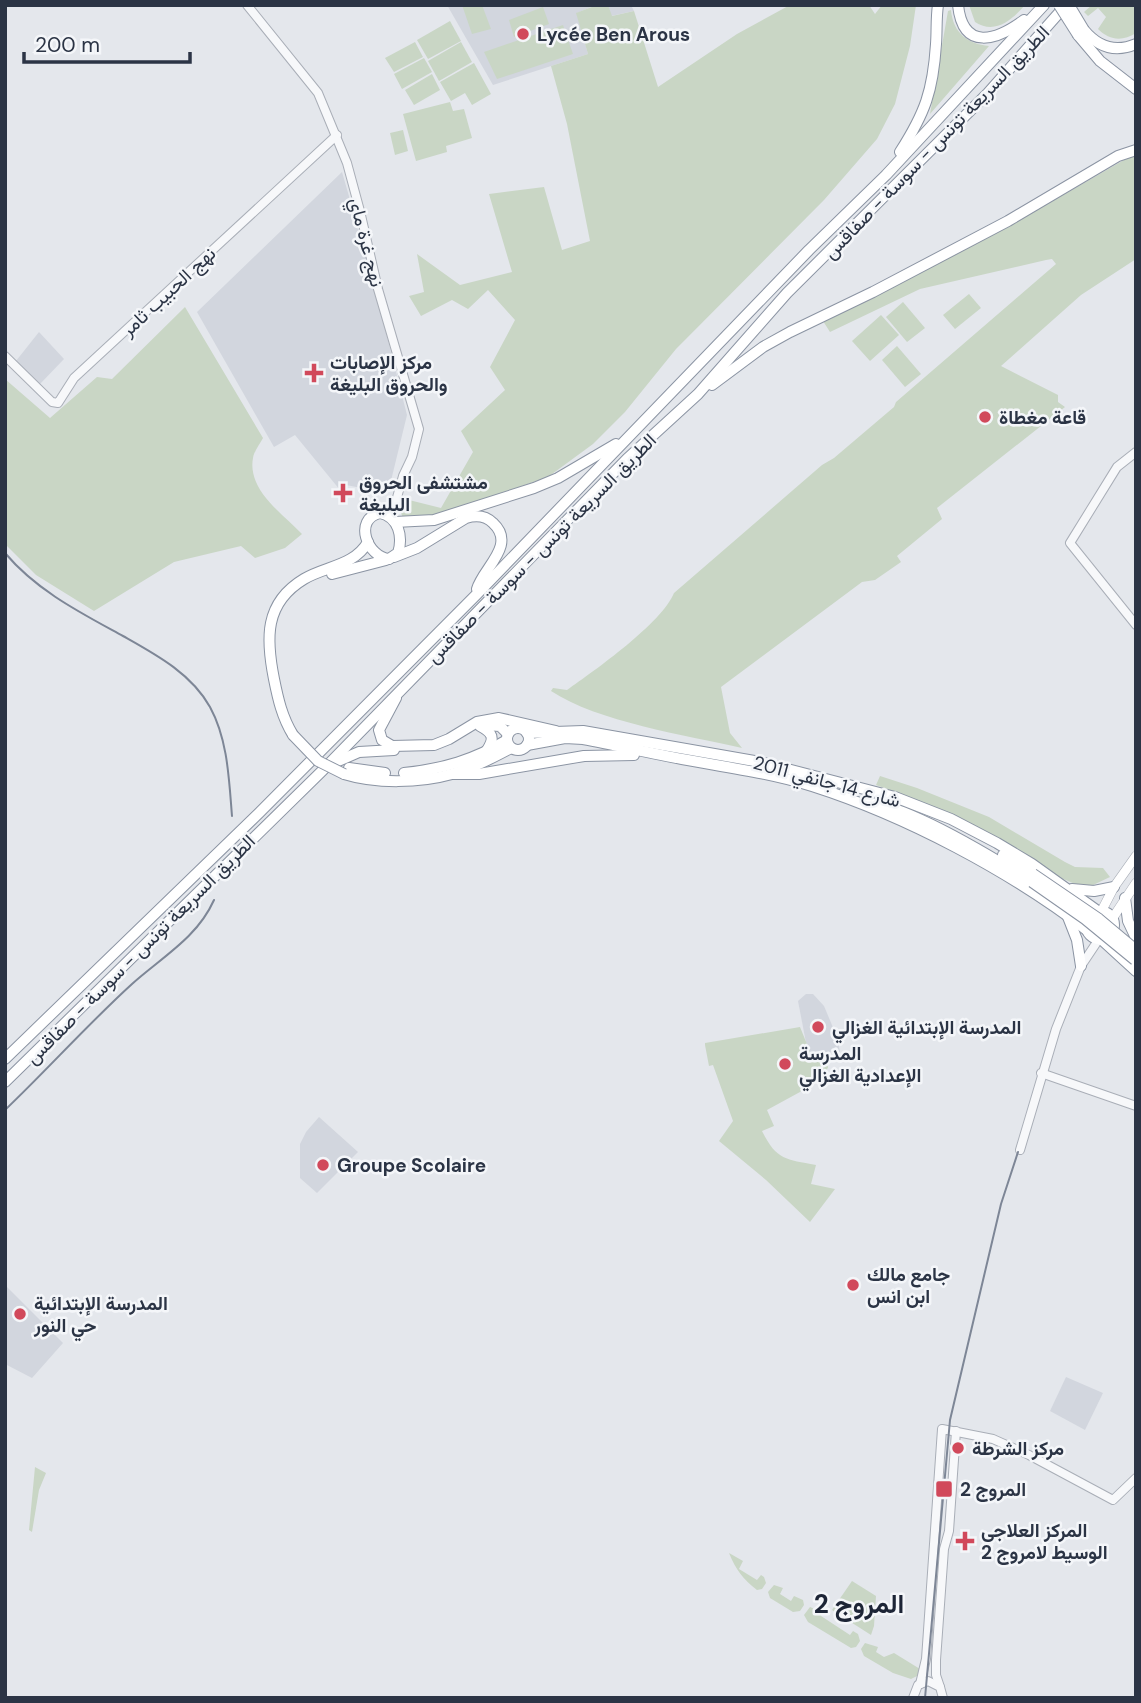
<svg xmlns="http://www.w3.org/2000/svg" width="1141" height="1703" font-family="'DM Sans',Vazirmatn,sans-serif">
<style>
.built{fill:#d2d6de}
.green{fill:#c9d6c5}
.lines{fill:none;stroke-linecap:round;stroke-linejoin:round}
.tertiary-casing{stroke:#a9aeb7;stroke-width:10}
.secondary-casing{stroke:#a9aeb7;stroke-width:10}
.trunk-casing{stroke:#8b94a3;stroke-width:12}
.motorway-casing{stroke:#8b94a3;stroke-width:12}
.tertiary{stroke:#f7f8fa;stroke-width:8}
.secondary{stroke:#fff;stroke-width:9}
.trunk{stroke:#fff;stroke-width:10}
.motorway{stroke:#fff;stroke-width:10}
.tram{stroke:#7d8696;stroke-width:2}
.trunk-bridge-casing{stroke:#8b94a3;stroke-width:12;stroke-linecap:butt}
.motorway-bridge-casing{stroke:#8b94a3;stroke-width:12;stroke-linecap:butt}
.trunk-bridge{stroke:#fff;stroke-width:10}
.motorway-bridge{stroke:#fff;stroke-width:10}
.poi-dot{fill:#d1495b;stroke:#f4f6f9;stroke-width:2.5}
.labels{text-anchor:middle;stroke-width:5;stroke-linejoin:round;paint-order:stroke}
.poi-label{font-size:19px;font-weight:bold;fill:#2b3445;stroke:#f4f6f9;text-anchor:start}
.street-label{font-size:19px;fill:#2b3445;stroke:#f4f6f9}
.district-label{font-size:26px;font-weight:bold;fill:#1d2536;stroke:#f4f6f9}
</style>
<rect width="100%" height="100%" fill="#e4e7ec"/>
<g class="built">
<polygon points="447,5 596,5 577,13 588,54 493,85"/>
<polygon points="608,5 631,5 634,11 611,16"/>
<polygon points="342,172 368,262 407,415 388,493 346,485 340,490 295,435 274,447 197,312"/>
<polygon points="39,332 64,359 39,385 16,361"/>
<polygon points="806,994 813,994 824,1006 837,1037 840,1052 808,1053 798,1001"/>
<polygon points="319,1117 358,1152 317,1193 300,1178 300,1144 306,1132"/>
<polygon points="5,1285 63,1343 32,1378 5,1364"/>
<polygon points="1066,1377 1103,1393 1085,1430 1050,1411"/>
</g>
<g class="green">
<polygon points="462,5 482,5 491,29 472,34"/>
<polygon points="597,5 608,5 612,16 634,11 658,87 737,34 790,5 869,5 875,14 882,5 916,5 910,46 895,104 877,139 824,200 676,349 625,412 593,444 548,477 443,513 413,521 403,518 401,513 401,498 441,508 473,452 461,431 505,390 490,367 515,320 488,290 468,309 452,300 421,316 409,296 424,292 417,254 460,285 512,272 489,194 544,187 562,250 590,241 567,124 551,66 588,54 576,13"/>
<path d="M969,5h56c-13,15 -30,30 -50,17z"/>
<path d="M1092,5h44v28c-14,9 -27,7 -38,-4l8,-12 -8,-9 -10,8 -4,-4z"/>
<polygon points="543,7 549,24 514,37 509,20"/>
<path d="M951,10c2,23 17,34 38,36l-59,68 18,-103z"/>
<polygon points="450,21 461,41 428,59 417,40"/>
<polygon points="563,25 573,54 497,79 484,52"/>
<polygon points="415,42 423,57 394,72 385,58"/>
<polygon points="461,42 472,62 439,81 428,61"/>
<polygon points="424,58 432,72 402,89 394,74"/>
<polygon points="474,63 491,94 472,105 465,93 451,101 440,82"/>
<polygon points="432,74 440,90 414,105 405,90"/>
<polygon points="450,102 453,111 464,109 472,138 446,146 447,152 416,161 403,114"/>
<polygon points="403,130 408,151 395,155 390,133"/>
<path d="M1136,153v106l-55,36 -80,71 57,29v7l7,5 -128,101 5,11 -45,37 4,6 -26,18 -13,2 -141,105 9,46 12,15c-57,-13 -144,-26 -191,-57l2,-3 14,2c27,-19 95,-67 107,-97l148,-128 12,-7 60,-51 2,-5 160,-138 -4,-5 -6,1 -126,29 -90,43 -7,-11 202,-104z"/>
<polygon points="969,294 981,308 955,329 943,315"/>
<polygon points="903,302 925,328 907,342 886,317"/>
<path d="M185,307l78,131c-3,6 -9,13 -10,20 -6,32 30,56 49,76l-17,14 -30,10 -14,-12 -67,16 -80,49 -58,-36 -31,-31v-165l45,39 47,-41 15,2z"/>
<polygon points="881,315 899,335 870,361 852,341"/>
<polygon points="897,346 921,374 905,387 882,360"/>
<polygon points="880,776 917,788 989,817 1065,862 1075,867 1103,868 1110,877 1091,886 1080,886 1056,876 927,805 876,785"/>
<path d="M800,1027l11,27 15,1 2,13 -28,24 -33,18 7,16 -12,5c15,30 24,28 54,34l-5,19 24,5 -25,33 -44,-42 -47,-39 14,-20 -20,-56 -4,1 -4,-21v-2z"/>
<polygon points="35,1467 46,1473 39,1490 32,1532 29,1530"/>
<path d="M729,1553l14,8 -4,8 18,11 4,-5 3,2 2,6 -4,6 -5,1c-14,-11 -21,-20 -28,-37z"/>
<polygon points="852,1581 876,1596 874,1626 871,1635 832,1610"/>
<polygon points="774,1585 783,1588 780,1594 791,1601 794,1596 803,1600 804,1605 800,1611 793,1612 770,1598 768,1592"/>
<polygon points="810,1607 822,1612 821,1616 850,1635 853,1631 858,1634 860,1641 856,1647 851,1648 808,1622 804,1615"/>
<polygon points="865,1643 878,1647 876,1652 884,1657 894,1653 920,1669 917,1676 911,1679 893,1673 864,1656 861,1649"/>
</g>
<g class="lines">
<defs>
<g id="tertiary">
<polyline points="247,5 318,93 347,163 360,211 378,289 419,429 412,457 403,476 396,501 388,514"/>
<polyline points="5,356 52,402 58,403 74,378 337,135"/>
<polyline points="1136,452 1117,467 1070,543 1136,625"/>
<polyline points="1041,1073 1136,1106"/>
<polyline points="1020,1150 1056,1029 1081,966 1099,939"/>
<polyline points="920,1684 926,1659 942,1429 993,1439 1029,1455 1113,1500 1136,1478"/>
<polyline points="940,1687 936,1675 936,1660 944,1549 949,1531 956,1431"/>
<polyline points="913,1698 918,1685 928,1681 940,1687 943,1698"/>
</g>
<g id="secondary">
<polyline points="1101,912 1114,887 1136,856"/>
<polyline points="1112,919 1136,883"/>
</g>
<g id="trunk">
<polyline points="1078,35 1100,61 1136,89"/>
<path d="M380,513c19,4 23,24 18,40l-9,6c-22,-2 -36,-40 -9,-46z"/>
<polyline points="332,574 386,560"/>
<path d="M480,726c13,7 15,12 7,24"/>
<circle cx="518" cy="739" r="11"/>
<polyline points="527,733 583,731 760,762 895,797 951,819 997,843 1032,864 1099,912"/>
<path d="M293,735c-11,-18 -15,-36 -19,-56 -8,-40 -10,-76 30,-100 22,-13 50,-13 64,-37"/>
<path d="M527,745l38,-7 18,1c33,6 66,14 99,20 43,8 88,14 130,27 94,30 198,85 276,145"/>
<polyline points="349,768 385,773"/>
<path d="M404,773c39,-4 70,-13 103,-33"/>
<path d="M344,774c32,10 76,9 108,0 21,-6 40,-16 59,-26"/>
<polyline points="453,774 479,774 584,756 634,755"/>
<path d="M865,803c39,-1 132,57 167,79"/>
<polyline points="1003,855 1033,874"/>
<polyline points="1072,889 1094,891 1114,887"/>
<polyline points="1125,898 1128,921 1136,938"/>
<circle cx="1100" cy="925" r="14"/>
<polyline points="1068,917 1077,940 1081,966"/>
<polyline points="1101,939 1136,971"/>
</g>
<g id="motorway">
<path d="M958,5c5,47 39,35 66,15"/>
<path d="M1084,30c14,17 31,23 52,14"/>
<path d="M900,152c25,-39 33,-61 36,-108 1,-13 0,-26 2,-39"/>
<polyline points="712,385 763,347 790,332 873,292 1008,221 1118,156 1136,150"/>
<polyline points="395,522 434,520 534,488 558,478 616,444"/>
<path d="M394,557l23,-9 49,-30c10,-3 19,-3 27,5 24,22 -10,45 -16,66"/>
<polyline points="396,698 379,730 382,740 392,746 434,745 449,739 477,722 499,718 556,731"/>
<polyline points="485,725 500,726 508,734"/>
<polyline points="336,762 359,752 394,750"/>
<polyline points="5,1059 259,813 477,594 809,250 886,175 1044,5"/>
<polyline points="5,1082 322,771 627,459 698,394 787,293 988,93 1066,5"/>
</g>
</defs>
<use href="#tertiary" class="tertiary-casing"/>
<use href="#secondary" class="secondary-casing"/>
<use href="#trunk" class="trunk-casing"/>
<use href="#motorway" class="motorway-casing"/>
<use href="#tertiary" class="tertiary"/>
<use href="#secondary" class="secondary"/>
<use href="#trunk" class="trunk"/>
<use href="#motorway" class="motorway"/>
<g class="tram">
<path d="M5,553c32,38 76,60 118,83 32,18 68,37 87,71 18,33 19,73 22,109"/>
<polyline points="1135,869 1136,867"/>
<path d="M5,1110c43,-41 83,-86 127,-126 30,-27 65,-46 82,-84"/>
<polyline points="925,1698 950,1420 1001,1204 1018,1152"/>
</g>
<defs>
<g id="trunk-bridge">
<polyline points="1059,5 1078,35"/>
<polyline points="293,735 318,761 344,774"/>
<polyline points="1033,874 1099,919 1136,950"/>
<polyline points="1032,882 1085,919 1135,960"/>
</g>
<polyline id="motorway-bridge" points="1069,5 1084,30"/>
</defs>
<use href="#trunk-bridge" class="trunk-bridge-casing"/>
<use href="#motorway-bridge" class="motorway-bridge-casing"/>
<use href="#trunk-bridge" class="trunk-bridge"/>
<use href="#motorway-bridge" class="motorway-bridge"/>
</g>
<g class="poi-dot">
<circle cx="523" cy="34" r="7"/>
<path d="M310.5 362.5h7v7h7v7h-7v7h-7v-7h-7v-7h7z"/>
<circle cx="985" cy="417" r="7"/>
<path d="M339.5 482.5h7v7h7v7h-7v7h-7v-7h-7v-7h7z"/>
<circle cx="818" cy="1027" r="7"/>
<circle cx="785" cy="1064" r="7"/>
<circle cx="323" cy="1165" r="7"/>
<circle cx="853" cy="1285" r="7"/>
<circle cx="20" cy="1314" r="7"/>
<circle cx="958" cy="1448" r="7"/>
<rect x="935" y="1480" width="18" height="18" rx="3.5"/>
<path d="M961.5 1530.5h7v7h7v7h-7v7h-7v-7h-7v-7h7z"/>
</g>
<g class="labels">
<g class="poi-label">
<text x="537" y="41">Lycée Ben Arous</text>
<text x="330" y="369">مركز الإصابات<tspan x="330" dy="22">والحروق البليغة</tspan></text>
<text x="999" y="424">قاعة مغطاة</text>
<text x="359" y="489">مشتشفى الحروق<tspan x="359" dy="22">البليغة</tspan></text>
<text x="832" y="1034">المدرسة الإبتدائية الغزالي</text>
<text x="799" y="1060">المدرسة<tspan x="799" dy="22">الإعدادية الغزالي</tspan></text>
<text x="337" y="1172">Groupe Scolaire</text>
<text x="867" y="1281">جامع مالك<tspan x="867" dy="22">ابن انس</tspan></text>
<text x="34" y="1310">المدرسة الإبتدائية<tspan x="34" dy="22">حي النور</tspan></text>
<text x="972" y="1455">مركز الشرطة</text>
<text x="960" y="1496">المروج 2</text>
<text x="981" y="1537">المركز العلاجي<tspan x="981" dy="22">الوسيط لامروج 2</tspan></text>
</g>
<g class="street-label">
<text transform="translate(936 142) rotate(-46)" y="7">الطريق السريعة تونس - سوسة - صفاقس</text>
<text transform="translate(367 242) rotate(76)" y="7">نهج غرة ماي</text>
<text transform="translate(168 291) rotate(-43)" y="7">نهج الحبيب ثامر</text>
<text transform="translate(541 548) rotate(-45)" y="7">الطريق السريعة تونس - سوسة - صفاقس</text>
<text transform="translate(827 781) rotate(15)" y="7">شارع 14 جانفي 2011</text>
<text transform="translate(140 949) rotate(-45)" y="7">الطريق السريعة تونس - سوسة - صفاقس</text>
</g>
<g class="district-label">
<text x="859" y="1613">المروج 2</text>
</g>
</g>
<rect width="1141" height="1703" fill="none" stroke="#2b3445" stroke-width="14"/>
<path d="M24 52v10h166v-10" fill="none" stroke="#2b3445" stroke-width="3.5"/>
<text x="35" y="52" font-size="21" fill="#2b3445" stroke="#f4f6f9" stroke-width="5" paint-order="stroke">200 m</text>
</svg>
